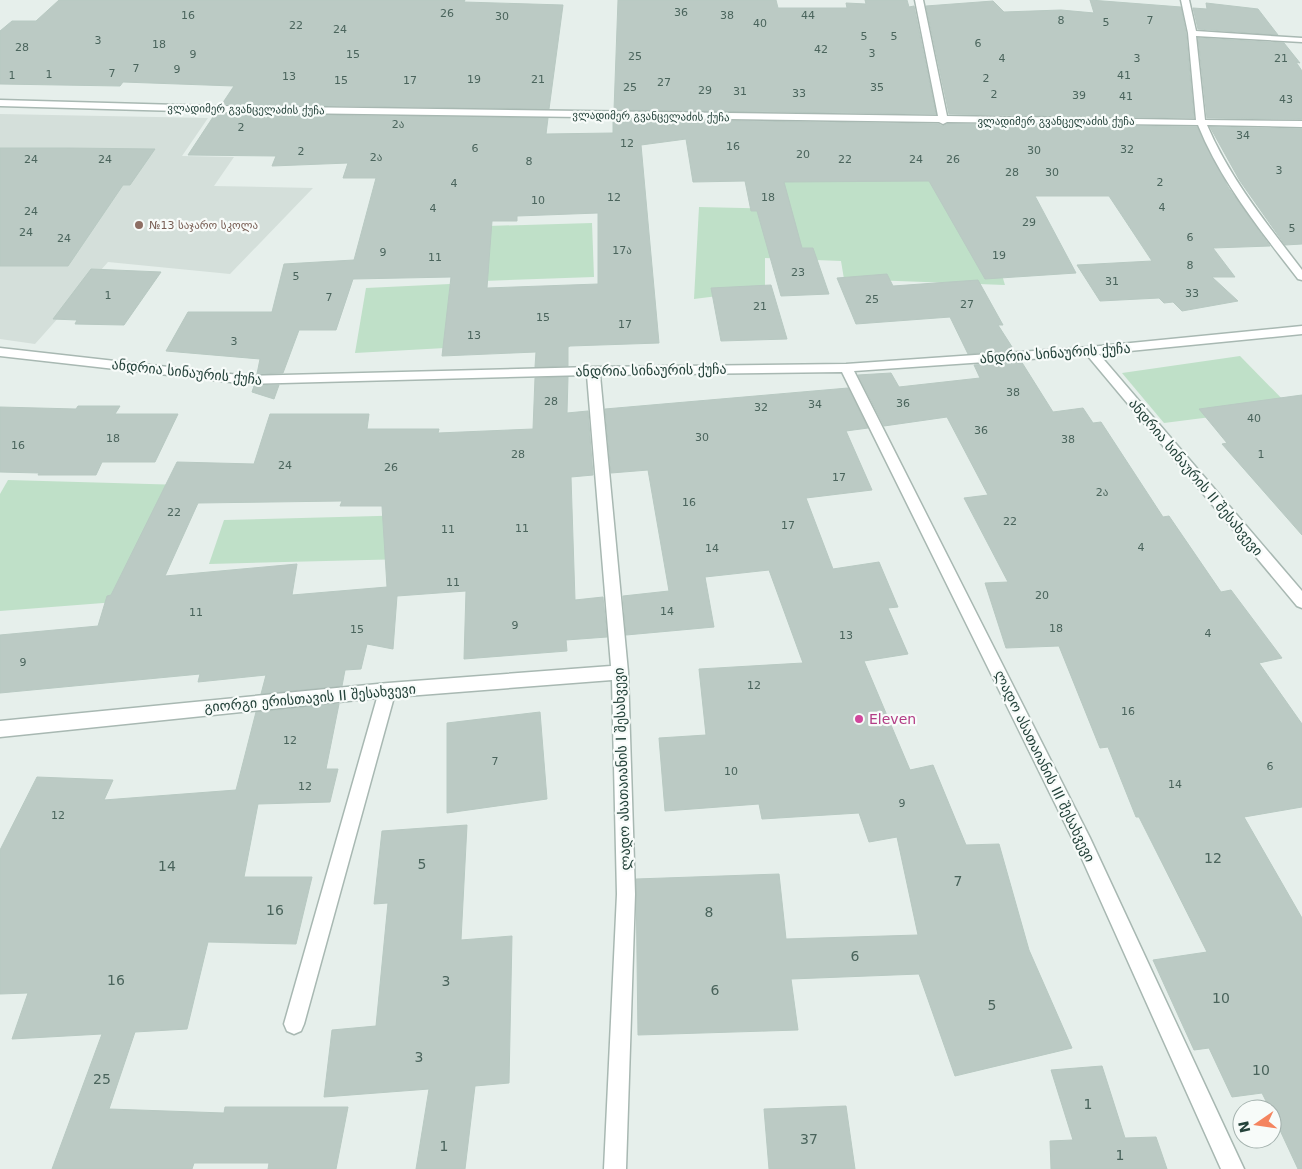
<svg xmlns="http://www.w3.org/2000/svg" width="1302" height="1169" font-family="'DejaVu Sans','Noto Sans Georgian',sans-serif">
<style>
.built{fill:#d4dfda}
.green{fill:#bfe0c8}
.building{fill:#bbcac4;stroke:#b8c9c2;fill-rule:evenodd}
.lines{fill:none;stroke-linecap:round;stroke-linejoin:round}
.minor-casing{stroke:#a8b8b2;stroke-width:3}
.minor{fill:#fff;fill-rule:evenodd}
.education-dot{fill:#8d6e63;stroke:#f7fbf9;stroke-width:2}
.hotel-dot{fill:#d1479c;stroke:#f7fbf9;stroke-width:2}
.labels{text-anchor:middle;stroke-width:4.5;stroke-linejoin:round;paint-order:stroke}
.number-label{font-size:11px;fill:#4a645c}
.far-street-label{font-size:11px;fill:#24423a;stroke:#f7fbf9}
.far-education-label{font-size:11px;fill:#785e54;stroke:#f7fbf9;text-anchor:start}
.street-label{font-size:14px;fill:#24423a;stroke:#f7fbf9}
.hotel-label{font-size:14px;fill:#b23c85;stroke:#f7fbf9;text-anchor:start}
.near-number-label{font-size:14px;fill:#4a645c}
</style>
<rect width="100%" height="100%" fill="#e6efeb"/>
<polygon class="built" points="0,114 208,118 182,156 234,157 214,186 313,188 230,274 108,262 35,344 0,339"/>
<g class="green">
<polygon points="778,170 972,176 1005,285 844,279 841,261 765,258 765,290 694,299 699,207 780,209"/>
<polygon points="592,223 594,277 483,281 488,226"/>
<polygon points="450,284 445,348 355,353 366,288"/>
<polygon points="1240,356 1290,407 1164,423 1122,373"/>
<polygon points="8,480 184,485 129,601 0,611 0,494"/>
<polygon points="415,515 408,559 209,564 224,520"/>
</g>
<g class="building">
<polygon points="59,0 465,0 464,2 563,5 549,109 222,104 234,86 123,82 120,86 0,84 0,31 12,21 36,21"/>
<polygon points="618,0 776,0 778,8 847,8 846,3 866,4 865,0 907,0 909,7 914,6 936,114 614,110"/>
<polygon points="1090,0 1181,7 1186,33 1194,118 949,114 926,6 993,1 1004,12 1061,10 1094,13"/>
<polygon points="1206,3 1258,9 1278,35 1198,29 1193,8 1207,9"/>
<polygon points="1198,38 1284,43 1300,63 1296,62 1302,71 1302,119 1207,118"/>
<path d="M215,114l333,4 -2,16 67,-1v-14l326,5 3,2 5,-2 250,3 31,60 42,59 -57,2 22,29h-23l26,24 -56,10 -9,-9 -9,1 -5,-5 -59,3 -23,-36 75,-4 -43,-65h-74l41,77 -91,6 -56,-98 -145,1 18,66h11l16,46 -48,2 -24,-85h-6l-6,-30 -52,1 -7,-43 -45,6 18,198 -89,3 -2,1v19l-33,1 1,-15 -94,4 9,-79 -98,2 -17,51h-37l-16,43 -26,1 3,-15 -94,-8 22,-39h84l12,-48 70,-4 22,-82h-33l5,-15 -76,3 4,-10 -88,-1zM598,213v71l-111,4 5,-67h25v-5z"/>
<polygon points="1210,127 1302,129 1302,244 1285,245 1240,181"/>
<polygon points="0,148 67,148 155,149 130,185 123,185 68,266 0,266"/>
<polygon points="91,269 161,272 124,325 75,324 77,320 53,319"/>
<polygon points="887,274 893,286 978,280 1003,325 998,325 1014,350 968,354 950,317 856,324 837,278"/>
<polygon points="771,285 787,339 721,341 711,288"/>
<polygon points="1021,361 1053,412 1083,408 1093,423 1101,422 1163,517 1169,516 1221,592 1231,590 1282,658 1259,663 1302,724 1302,807 1244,817 1302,918 1302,1169 1298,1169 1272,1113 1272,1109 1270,1109 1262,1093 1232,1097 1209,1048 1194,1050 1153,960 1207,952 1139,817 1136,817 1108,747 1100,748 1059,646 1006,648 985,583 1008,582 964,498 988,495 947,417 884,426 858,375 891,373 899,387 980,378 974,365"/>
<path d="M568,377l-1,36 21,-2 5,64 -22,2 4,123 28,-3 4,40 -41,3 1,11 -103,8 2,-68 -69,5 -4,53 -26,-5 -6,25 -16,1 -3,16 -81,8 5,-19 -68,7 2,-8 -200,19v-58l98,-9 9,-30 4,-1 66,-133 77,2 16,-50h99l-2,15h72l-1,4 95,-4 2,-51zM342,501l-2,5h42l5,81 -95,8 5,-31 -132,12 33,-73z"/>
<polygon points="279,385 274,399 252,392 254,386"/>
<polygon points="848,388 868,428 846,431 872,490 806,498 833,569 879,562 898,607 888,608 908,654 864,661 910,770 933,765 966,845 999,844 1029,950 1072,1048 955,1076 919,974 791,979 798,1030 638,1035 636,879 779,874 786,939 918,935 897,837 869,842 859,813 762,819 759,804 665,811 659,738 706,735 699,669 803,663 769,570 705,577 714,627 626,635 623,596 669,591 648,470 611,473 605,409"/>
<polygon points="1302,395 1302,535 1222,444 1227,443 1199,409"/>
<polygon points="78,406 120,406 115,414 178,414 155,462 102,462 96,475 38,475 39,473 0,472 0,407 76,409"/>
<polygon points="339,704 326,769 338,769 330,802 258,804 244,877 312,877 296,944 208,942 187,1029 135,1032 109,1109 224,1113 225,1107 348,1107 336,1169 268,1169 269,1163 194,1163 192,1169 52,1169 102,1034 12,1039 28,993 0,994 0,850 37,777 113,780 104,800 236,790 256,712"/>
<polygon points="540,712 547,799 447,813 447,723"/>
<polygon points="467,825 461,940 512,936 509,1083 475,1086 465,1169 416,1169 429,1089 324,1097 332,1030 376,1026 388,903 374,904 382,831"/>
<polygon points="1102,1066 1125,1138 1156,1137 1167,1169 1051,1169 1050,1141 1073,1140 1051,1070"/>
<polygon points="846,1106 855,1169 769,1169 764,1109"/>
</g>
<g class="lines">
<defs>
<g id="minor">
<path d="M915,0h8l24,116 249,4 -8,-87 -7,-33h8l7,31 106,7v4l-106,-6 9,84 97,1v6l-95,-2c23,54 60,99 95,145v10l-4,-1c-37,-48 -77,-97 -100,-154l-251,-3 -4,2 -4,-2 -724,-10 -215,-6v-6l215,6 723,10z"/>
<polygon points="1302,326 1302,334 1099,354 1302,591 1302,608 1297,606 1087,355 854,371 1090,838 1244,1169 1221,1169 1078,850 842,372 600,375 628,672 635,894 626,1169 604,1169 617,894 612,680 394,697 304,1024 301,1031 294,1034 287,1031 284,1024 377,698 0,737 0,721 388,683 611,666 587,375 248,384 0,356 0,348 248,376 593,367 846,364 1090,347"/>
</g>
</defs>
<use href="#minor" class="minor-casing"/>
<use href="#minor" class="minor"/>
</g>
<circle class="education-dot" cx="139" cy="225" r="5"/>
<circle class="hotel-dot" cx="859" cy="719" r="5"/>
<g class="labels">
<g class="number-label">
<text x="681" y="16">36</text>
<text x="447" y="17">26</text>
<text x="188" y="19">16</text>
<text x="727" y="19">38</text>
<text x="808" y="19">44</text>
<text x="502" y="20">30</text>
<text x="1061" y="24">8</text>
<text x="1150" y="24">7</text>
<text x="1106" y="26">5</text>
<text x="760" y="27">40</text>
<text x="296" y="29">22</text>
<text x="340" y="33">24</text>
<text x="864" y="40">5</text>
<text x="894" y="40">5</text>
<text x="98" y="44">3</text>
<text x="978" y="47">6</text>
<text x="159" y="48">18</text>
<text x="22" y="51">28</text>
<text x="821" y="53">42</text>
<text x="872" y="57">3</text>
<text x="193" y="58">9</text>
<text x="353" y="58">15</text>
<text x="635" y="60">25</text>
<text x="1002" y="62">4</text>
<text x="1137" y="62">3</text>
<text x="1281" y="62">21</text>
<text x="136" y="72">7</text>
<text x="177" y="73">9</text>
<text x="112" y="77">7</text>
<text x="49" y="78">1</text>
<text x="12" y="79">1</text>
<text x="1124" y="79">41</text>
<text x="289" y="80">13</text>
<text x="986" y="82">2</text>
<text x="474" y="83">19</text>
<text x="538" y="83">21</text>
<text x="341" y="84">15</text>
<text x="410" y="84">17</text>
<text x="664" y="86">27</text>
<text x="630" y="91">25</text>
<text x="877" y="91">35</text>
<text x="705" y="94">29</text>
<text x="740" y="95">31</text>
<text x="799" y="97">33</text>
<text x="994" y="98">2</text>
<text x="1079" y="99">39</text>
<text x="1126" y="100">41</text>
<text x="1286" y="103">43</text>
<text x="398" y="128">2ა</text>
<text x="241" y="131">2</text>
<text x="1243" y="139">34</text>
<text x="627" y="147">12</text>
<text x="733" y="150">16</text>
<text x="475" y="152">6</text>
<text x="1127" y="153">32</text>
<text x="1034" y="154">30</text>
<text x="301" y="155">2</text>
<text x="803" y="158">20</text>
<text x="376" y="161">2ა</text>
<text x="31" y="163">24</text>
<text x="105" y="163">24</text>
<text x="845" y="163">22</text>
<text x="916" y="163">24</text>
<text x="953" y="163">26</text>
<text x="529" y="165">8</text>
<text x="1279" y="174">3</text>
<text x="1012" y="176">28</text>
<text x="1052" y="176">30</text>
<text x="1160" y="186">2</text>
<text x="454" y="187">4</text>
<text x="614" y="201">12</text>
<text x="768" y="201">18</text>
<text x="538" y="204">10</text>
<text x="1162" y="211">4</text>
<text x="433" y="212">4</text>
<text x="31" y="215">24</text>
<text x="1029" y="226">29</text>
<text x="1292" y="232">5</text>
<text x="26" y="236">24</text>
<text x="1190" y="241">6</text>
<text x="64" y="242">24</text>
<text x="622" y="254">17ა</text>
<text x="383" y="256">9</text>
<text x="999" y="259">19</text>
<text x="435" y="261">11</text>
<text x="1190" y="269">8</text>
<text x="798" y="276">23</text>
<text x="296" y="280">5</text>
<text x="1112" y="285">31</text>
<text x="1192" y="297">33</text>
<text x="108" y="299">1</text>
<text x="329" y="301">7</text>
<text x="872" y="303">25</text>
<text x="967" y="308">27</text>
<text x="760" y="310">21</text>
<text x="543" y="321">15</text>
<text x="625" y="328">17</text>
<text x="474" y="339">13</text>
<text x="234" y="345">3</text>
<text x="1013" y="396">38</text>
<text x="551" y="405">28</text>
<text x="903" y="407">36</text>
<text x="815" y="408">34</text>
<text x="761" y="411">32</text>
<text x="1254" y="422">40</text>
<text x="981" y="434">36</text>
<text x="702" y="441">30</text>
<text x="113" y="442">18</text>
<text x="1068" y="443">38</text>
<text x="18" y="449">16</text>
<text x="518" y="458">28</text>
<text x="1261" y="458">1</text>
<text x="285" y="469">24</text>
<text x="391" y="471">26</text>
<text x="839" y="481">17</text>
<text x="1102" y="496">2ა</text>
<text x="689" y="506">16</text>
<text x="174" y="516">22</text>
<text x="1010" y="525">22</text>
<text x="788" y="529">17</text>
<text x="522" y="532">11</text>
<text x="448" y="533">11</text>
<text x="1141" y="551">4</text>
<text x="712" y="552">14</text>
<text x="453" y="586">11</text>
<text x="1042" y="599">20</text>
<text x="667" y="615">14</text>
<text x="196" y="616">11</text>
<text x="515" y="629">9</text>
<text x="1056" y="632">18</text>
<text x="357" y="633">15</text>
<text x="1208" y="637">4</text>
<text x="846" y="639">13</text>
<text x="23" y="666">9</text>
<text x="754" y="689">12</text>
<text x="1128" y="715">16</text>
<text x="290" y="744">12</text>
<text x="495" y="765">7</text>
<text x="1270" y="770">6</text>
<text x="731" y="775">10</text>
<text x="1175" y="788">14</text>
<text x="305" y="790">12</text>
<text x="902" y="807">9</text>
<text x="58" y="819">12</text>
</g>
<g class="far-street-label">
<text transform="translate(246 109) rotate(1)" y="4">ვლადიმერ გვანცელაძის ქუჩა</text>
<text transform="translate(651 116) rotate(1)" y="4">ვლადიმერ გვანცელაძის ქუჩა</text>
<text x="1056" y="125">ვლადიმერ გვანცელაძის ქუჩა</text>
</g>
<g class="far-education-label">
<text x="149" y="229">№13 საჯარო სკოლა</text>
</g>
<g class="street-label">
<text transform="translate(1055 353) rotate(-4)" y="5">ანდრია სინაურის ქუჩა</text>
<text transform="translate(651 370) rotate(-1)" y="5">ანდრია სინაურის ქუჩა</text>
<text transform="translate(187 372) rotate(6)" y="5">ანდრია სინაურის ქუჩა</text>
<text transform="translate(1196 477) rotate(50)" y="5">ანდრია სინაურის II შესახვევი</text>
<text transform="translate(310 698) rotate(-5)" y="5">გიორგი ერისთავის II შესახვევი</text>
<text transform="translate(1045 766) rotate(64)" y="5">ლადო ასათაიანის III შესახვევი</text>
<text transform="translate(622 769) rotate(-92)" y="5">ლადო ასათაიანის I შესახვევი</text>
</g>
<g class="hotel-label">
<text x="869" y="724">Eleven</text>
</g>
<g class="near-number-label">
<text x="1213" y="863">12</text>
<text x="422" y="869">5</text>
<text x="167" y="871">14</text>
<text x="958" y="886">7</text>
<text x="275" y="915">16</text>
<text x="709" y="917">8</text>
<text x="855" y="961">6</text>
<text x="116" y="985">16</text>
<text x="446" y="986">3</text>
<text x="715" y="995">6</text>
<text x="1221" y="1003">10</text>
<text x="992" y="1010">5</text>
<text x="419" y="1062">3</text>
<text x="1261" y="1075">10</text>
<text x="102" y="1084">25</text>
<text x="1088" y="1109">1</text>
<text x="809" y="1144">37</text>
<text x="444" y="1151">1</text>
<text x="1120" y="1160">1</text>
</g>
</g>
<g transform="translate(1257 1124) rotate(257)"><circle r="24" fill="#f7fbf9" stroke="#a3b1ad"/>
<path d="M0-4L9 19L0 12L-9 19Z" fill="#f4845f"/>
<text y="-8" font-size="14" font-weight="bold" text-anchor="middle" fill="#24423a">N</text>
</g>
</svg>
